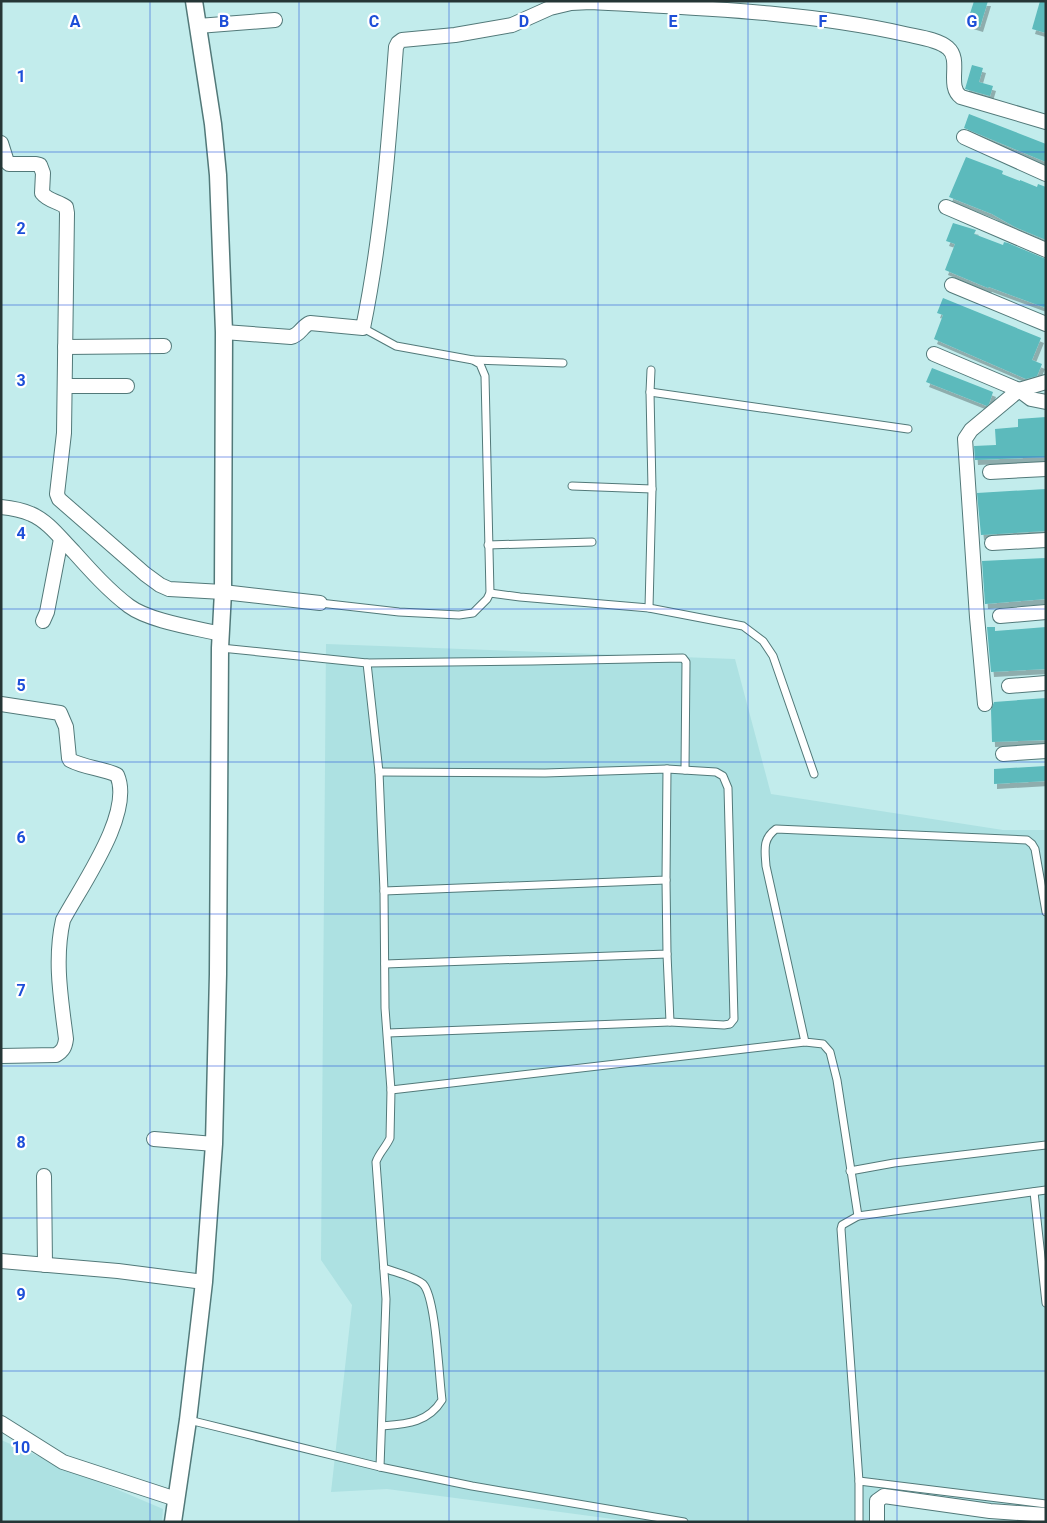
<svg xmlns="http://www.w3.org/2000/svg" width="1047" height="1523" font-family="Roboto,sans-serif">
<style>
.built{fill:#ade1e2}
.building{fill:#5bbabc;filter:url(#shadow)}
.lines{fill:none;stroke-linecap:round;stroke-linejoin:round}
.service-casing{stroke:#527979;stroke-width:9}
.minor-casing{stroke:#527979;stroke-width:16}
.tertiary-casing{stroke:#527979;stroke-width:19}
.service{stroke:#fff;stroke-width:7}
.minor{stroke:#fff;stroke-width:14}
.tertiary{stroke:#fff;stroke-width:16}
.grid{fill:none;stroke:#1d4ed8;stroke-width:1;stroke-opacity:0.55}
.grid-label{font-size:16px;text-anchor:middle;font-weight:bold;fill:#1d4ed8;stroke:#fff;stroke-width:4.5;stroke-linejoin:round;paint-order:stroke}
</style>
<defs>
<filter id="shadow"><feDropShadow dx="3" dy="5" stdDeviation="0" flood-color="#0004"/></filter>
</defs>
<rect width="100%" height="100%" fill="#c2ecec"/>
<g class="built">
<polygon points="326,644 735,659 771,794 1003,830 1045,830 1046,1507 880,1496 880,1522 635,1522 387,1489 331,1492 352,1305 321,1260"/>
<polygon points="1,1440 163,1509 162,1522 1,1522"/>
</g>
<g class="building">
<polygon points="974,1 988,1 980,27 967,23"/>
<polygon points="1040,1 1046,1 1046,33 1032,29"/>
<polygon points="972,65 983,68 979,82 993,86 990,96 965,89"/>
<polygon points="969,114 1046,144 1046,162 964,128"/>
<polygon points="966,157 1003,171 1002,174 1020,181 1020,180 1037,187 1038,184 1046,187 1046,240 1015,227 992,214 949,197"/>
<polygon points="953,223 976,230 974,234 1003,245 1004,242 1008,243 1046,259 1046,308 989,287 988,288 945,270 955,244 946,241"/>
<polygon points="943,298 1041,338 1032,360 1042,364 1037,376 1026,379 934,339 943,315 937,313"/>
<polygon points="932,368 993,392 989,404 987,406 926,382"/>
<polygon points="1046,417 1046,457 975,460 974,446 996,445 995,429 1018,427 1018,419"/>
<polygon points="1046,489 1046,531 981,535 977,493"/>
<polygon points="1046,558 1046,599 985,604 982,561"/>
<polygon points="987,627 995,627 995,631 1046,627 1046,669 991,672"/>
<polygon points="1046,698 1046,740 992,742 991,710 994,702"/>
<polygon points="1046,766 1046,781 994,784 994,769"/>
</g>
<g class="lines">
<defs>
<g id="service">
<polyline points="473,360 563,363"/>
<polyline points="650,392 908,429"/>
<polyline points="572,486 652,489"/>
<polyline points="488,545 592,542"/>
<polyline points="490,593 520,597 649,608 743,626 763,641 773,656 814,774"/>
<polyline points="320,603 399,612 459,615 473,613 487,599 490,593 485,376 480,364 473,360 396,346 363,328"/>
<polyline points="649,608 652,489 650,392 651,370"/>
<polyline points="221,648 367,663 532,661 683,658 686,662 685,770"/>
<polyline points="379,772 545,773 667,769 716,772 723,776 728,788 734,1019 730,1024 724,1025 670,1022"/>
<polyline points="384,891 666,880 667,769"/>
<polyline points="385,964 667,954 666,880"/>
<polyline points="388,1033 670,1022 667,954"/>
<polyline points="391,1090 805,1042"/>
<polyline points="850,1171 894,1163 1046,1145"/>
<polyline points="1034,1192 1046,1303"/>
<path d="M858,1216l-21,-136 -7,-28 -7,-8 -18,-2 -39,-176c-1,-15 -4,-27 10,-37l251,11 5,4 3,5 11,63"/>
<path d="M189,1420l191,47 6,-168 -10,-137c3,-9 10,-15 14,-24l1,-48 -6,-82 -1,-117 -5,-119 -12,-109"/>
<path d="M382,1426c24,-2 46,-3 60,-26 -3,-22 -6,-103 -19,-116 -8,-7 -29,-12 -39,-16"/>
<polyline points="380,1467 472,1486 684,1522"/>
<polyline points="859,1481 1046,1504"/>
<polyline points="859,1522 859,1481 841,1229 842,1225 858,1216 1046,1190"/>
</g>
<g id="minor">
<polyline points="198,26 275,20"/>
<polyline points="964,137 1046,174"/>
<path d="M1,143l6,19 2,2h27l4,1 3,8 -1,20c6,8 16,8 24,14l1,6 -3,220 -7,61 2,5 86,75 15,11 9,4 54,3 97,11"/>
<polyline points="946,207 1046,250"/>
<polyline points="952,285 1046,324"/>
<path d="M224,332l67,5c9,-2 11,-11 19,-14l53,5c19,-93 26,-187 33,-281l2,-4 4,-3 53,-5 57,-10 38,-17 21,-5 20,-1c104,6 211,9 314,32 13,3 33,5 43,14 14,12 -2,38 13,49l85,25"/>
<polyline points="65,347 164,346"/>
<polyline points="934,354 1019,390 1031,399 1046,402"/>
<polyline points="65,386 127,386"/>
<polyline points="990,472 1046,469"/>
<path d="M1,507c10,1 21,3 30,7 17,7 30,25 43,38 17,19 35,39 55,54 20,15 67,22 92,28"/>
<polyline points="992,543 1046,540"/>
<polyline points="1000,616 1046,612"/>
<polyline points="43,621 47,612 61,539"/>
<polyline points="1009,686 1046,683"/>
<path d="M1,704l59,9 6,14 3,31 1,2c15,8 32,8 47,15 17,38 -36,111 -54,145 -9,40 -2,79 3,119 -1,8 -3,12 -10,16l-55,1"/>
<polyline points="985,704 977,617 965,439 971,430 1019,390 1046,382"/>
<polyline points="1003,754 1046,751"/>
<polyline points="154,1139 214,1144"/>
<polyline points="44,1176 45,1265"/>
<polyline points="1,1261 118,1271 204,1282"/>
<polyline points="1,1423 63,1462 176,1499"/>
<polyline points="877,1522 877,1501 884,1496 990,1511 1046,1515"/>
</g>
<polyline id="tertiary" points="173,1522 188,1420 204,1282 214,1144 218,974 220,648 223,592 224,332 218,175 213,124 194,1"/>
</defs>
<use href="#service" class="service-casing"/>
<use href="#minor" class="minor-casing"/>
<use href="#tertiary" class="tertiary-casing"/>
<use href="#service" class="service"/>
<use href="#minor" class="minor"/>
<use href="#tertiary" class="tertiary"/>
</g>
<path class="grid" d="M150,1v1521M299,1v1521M449,1v1521M598,1v1521M748,1v1521M897,1v1521M1,152h1045M1,305h1045M1,457h1045M1,609h1045M1,762h1045M1,914h1045M1,1066h1045M1,1218h1045M1,1371h1045"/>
<g class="grid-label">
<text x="75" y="27">A</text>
<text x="224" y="27">B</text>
<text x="374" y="27">C</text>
<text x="524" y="27">D</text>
<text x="673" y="27">E</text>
<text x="823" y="27">F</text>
<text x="972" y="27">G</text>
<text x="21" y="82">1</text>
<text x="21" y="234">2</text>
<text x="21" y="386">3</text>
<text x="21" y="539">4</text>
<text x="21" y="691">5</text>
<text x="21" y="843">6</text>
<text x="21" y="996">7</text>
<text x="21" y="1148">8</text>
<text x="21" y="1300">9</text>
<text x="21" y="1453">10</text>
</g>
<rect width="1047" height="1523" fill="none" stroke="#253636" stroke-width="5"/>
</svg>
